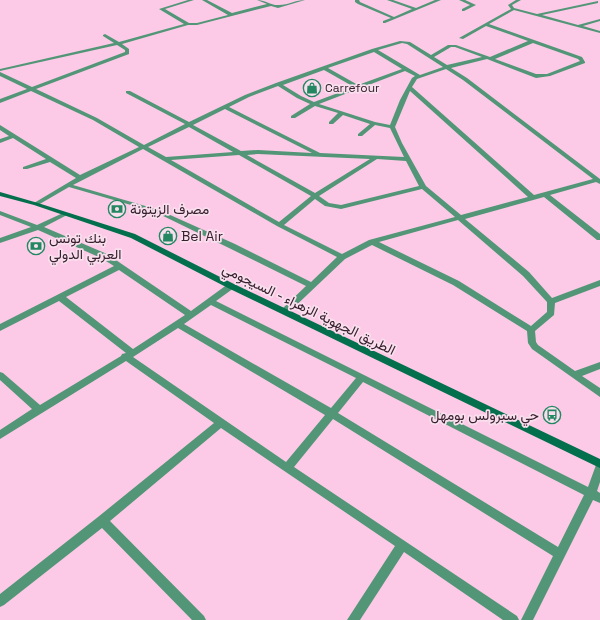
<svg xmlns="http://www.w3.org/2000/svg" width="600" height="620" font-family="'Space Grotesk',Vazirmatn,sans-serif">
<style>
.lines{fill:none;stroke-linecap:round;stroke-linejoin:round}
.minor{fill:#529677;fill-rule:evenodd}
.secondary{fill:#046f4c;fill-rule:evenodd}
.labels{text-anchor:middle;stroke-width:3.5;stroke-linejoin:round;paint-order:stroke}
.far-poi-label{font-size:12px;fill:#37202e;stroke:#f9dfee;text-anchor:start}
.poi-label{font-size:14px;fill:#37202e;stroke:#f9dfee;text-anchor:start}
.street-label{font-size:14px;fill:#37202e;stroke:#f9dfee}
</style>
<rect width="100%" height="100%" fill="#fcc9e7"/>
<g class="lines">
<g class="minor">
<path d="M188,0h6l-29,9 24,14h8l31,-8 -26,-15h5l25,13 35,-9 -10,-4c8,0 15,6 22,5 9,0 17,-5 26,-5l-27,8 -7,-2 -74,19h-9l-66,19 7,5v5l-93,35 61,29 47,27 41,-21 -59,-31v-2h4l59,31 56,-27 31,-12 96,-34 28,-8 10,1 21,13 17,-10h8l34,12 38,-16 -42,-15 -23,13 -4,-1 52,-29 -3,-4 8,-5h5l-9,5 2,3 23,6 61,-13v2l-56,12 36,10 22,-6v2l-17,5 17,5v2l-86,-23 -25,14 93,33 3,5v1l-35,13 -14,2 -49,-19 -36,9 16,10 133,101v5l-4,-2 -46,13 50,39v6h-3l-53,-43 -79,22 64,53 23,26 48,-18v6l-45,17 -1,12 -19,16 1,11 2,3 37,26 25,-9v7l-18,7 18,12v9l-68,-48 -4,-6 -1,-12 -74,-46 -81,-40 -27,14 -57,54h-6l-1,-2 1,-2 24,-23 -77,-38 -74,-36 -86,-25 -31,18h-4v-2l42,-25 -26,-16 -23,7h-4v-2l23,-8 -33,-21 -13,5v-4l9,-3 -9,-6v-5l80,50 59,-28 -46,-27 -62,-29 -31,12v-4l27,-10 -27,-13v-4l32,15 93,-35v-2l-8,-5 -117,26v-2l114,-26 -11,-7v-1l2,-1 14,8 65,-18 -25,-15zM402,43l5,1 36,23 -23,8 -42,-25zM533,43l45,16 2,2 -33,13h-11l-41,-15zM451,47h4l27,10 -35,8 -13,-8zM374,52l28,17 -44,16 -30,-17zM446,69l17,11 130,99 -59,16 -122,-108 5,-8zM324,70l30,17 -40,15 -13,-6 -18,-11zM405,71l10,5 -3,2 -12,22 -10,25 -15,-3 -56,-18zM278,86l19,12 13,6 -19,12v2h4l20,-12 23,7 -9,9v2h4l10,-9 27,9 -12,10v2h4l13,-11 15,3 14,29 -84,-4 -91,-46 20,-10zM410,91l118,106 -67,18 -35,-29 -24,-43 -7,-16zM225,109l87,44 -54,-3 -17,1 -48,-26zM189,127l44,25 -67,5 -18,-10zM143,149l134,77 60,31 -26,25 -76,-38 -76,-34 -86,-25zM258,154l112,5 -55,34 -68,-38zM239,155l72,41 -32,26 -108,-62zM377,159l29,2 13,25 -78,19 -12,-2 -10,-7zM422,189l33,28 -86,23 -27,14 -58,-29 31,-26 10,7 16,3zM458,220l65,56 24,26v10l-16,14 -72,-45 -80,-39z"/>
<polygon points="355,0 359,0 360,2 394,17 412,9 387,0 393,0 416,8 435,0 441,0 385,23 383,23 383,21 391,18 358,4 355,2"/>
<polygon points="459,0 465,0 476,5 464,11 462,11 462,9 470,5"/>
<path d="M0,211l37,14 26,-12h4v2l-23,12 63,27 84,57 37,-27h6l1,2 -1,2 -18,13 372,186 8,-22 4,-1v18l-3,9 3,2v10l-7,-3 -60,120h-12l32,-64 -220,-137 -39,48 223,149 2,4h-16l-99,-68 -44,68h-13l48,-74 -174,-118 -111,93 94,95 2,4h-14l-90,-92 -98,77 -4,2v-13l98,-77 116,-94 -88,-62 -126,78v-9l32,-21 -32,-29v-8l3,1 37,32 81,-49 1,-2 4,-1 -67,-52 -59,30v-7l114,-58 -13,-8 -63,-28 -38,13v-5l31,-11 -31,-12zM119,270l66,45 -52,34 -67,-52zM211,305l145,73 -25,30 -147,-84zM178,328l147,87 -39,47 -153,-105zM363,382l221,113 -26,52 -220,-134z"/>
</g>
<polygon class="secondary" points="0,192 38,203 135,234 234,284 600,459 600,468 228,288 131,238 34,205 0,196"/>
</g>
<defs>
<symbol id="shop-ring" viewBox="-11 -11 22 22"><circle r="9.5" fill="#f9dfee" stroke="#238761" stroke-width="1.5"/><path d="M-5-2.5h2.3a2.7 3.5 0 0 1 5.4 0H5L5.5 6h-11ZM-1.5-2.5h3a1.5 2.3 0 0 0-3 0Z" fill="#238761"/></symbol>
<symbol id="bank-ring" viewBox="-11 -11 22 22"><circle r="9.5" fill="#f9dfee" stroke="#238761" stroke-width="1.5"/><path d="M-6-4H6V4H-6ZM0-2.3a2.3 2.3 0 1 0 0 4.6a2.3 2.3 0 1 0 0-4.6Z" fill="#238761"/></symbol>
<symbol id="bus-ring" viewBox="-11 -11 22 22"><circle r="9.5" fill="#f9dfee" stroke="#238761" stroke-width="1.5"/><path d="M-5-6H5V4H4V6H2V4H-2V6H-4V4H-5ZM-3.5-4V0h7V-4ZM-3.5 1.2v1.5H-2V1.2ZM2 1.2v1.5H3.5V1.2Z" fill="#238761"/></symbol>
</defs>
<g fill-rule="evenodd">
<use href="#shop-ring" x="302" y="78" width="20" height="20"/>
<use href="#bank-ring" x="107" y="199" width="20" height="20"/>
<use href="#shop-ring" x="158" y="226" width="20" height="20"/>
<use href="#bank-ring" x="26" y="236" width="20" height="20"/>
<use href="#bus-ring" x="542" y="405" width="20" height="20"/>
</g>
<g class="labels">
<g class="far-poi-label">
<text x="325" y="92">Carrefour</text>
</g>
<g class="poi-label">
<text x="130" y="214">مصرف الزيتونة</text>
<text x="181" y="241">Bel Air</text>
<text x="49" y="243">بنك تونس<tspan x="49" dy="16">العربي الدولي</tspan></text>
<text x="539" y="420" text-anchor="end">حي سبرولس بومهل</text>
</g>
<g class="street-label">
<text transform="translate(309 309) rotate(26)" y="5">الطريق الجهوية الزهراء - السيجومي</text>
</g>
</g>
</svg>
